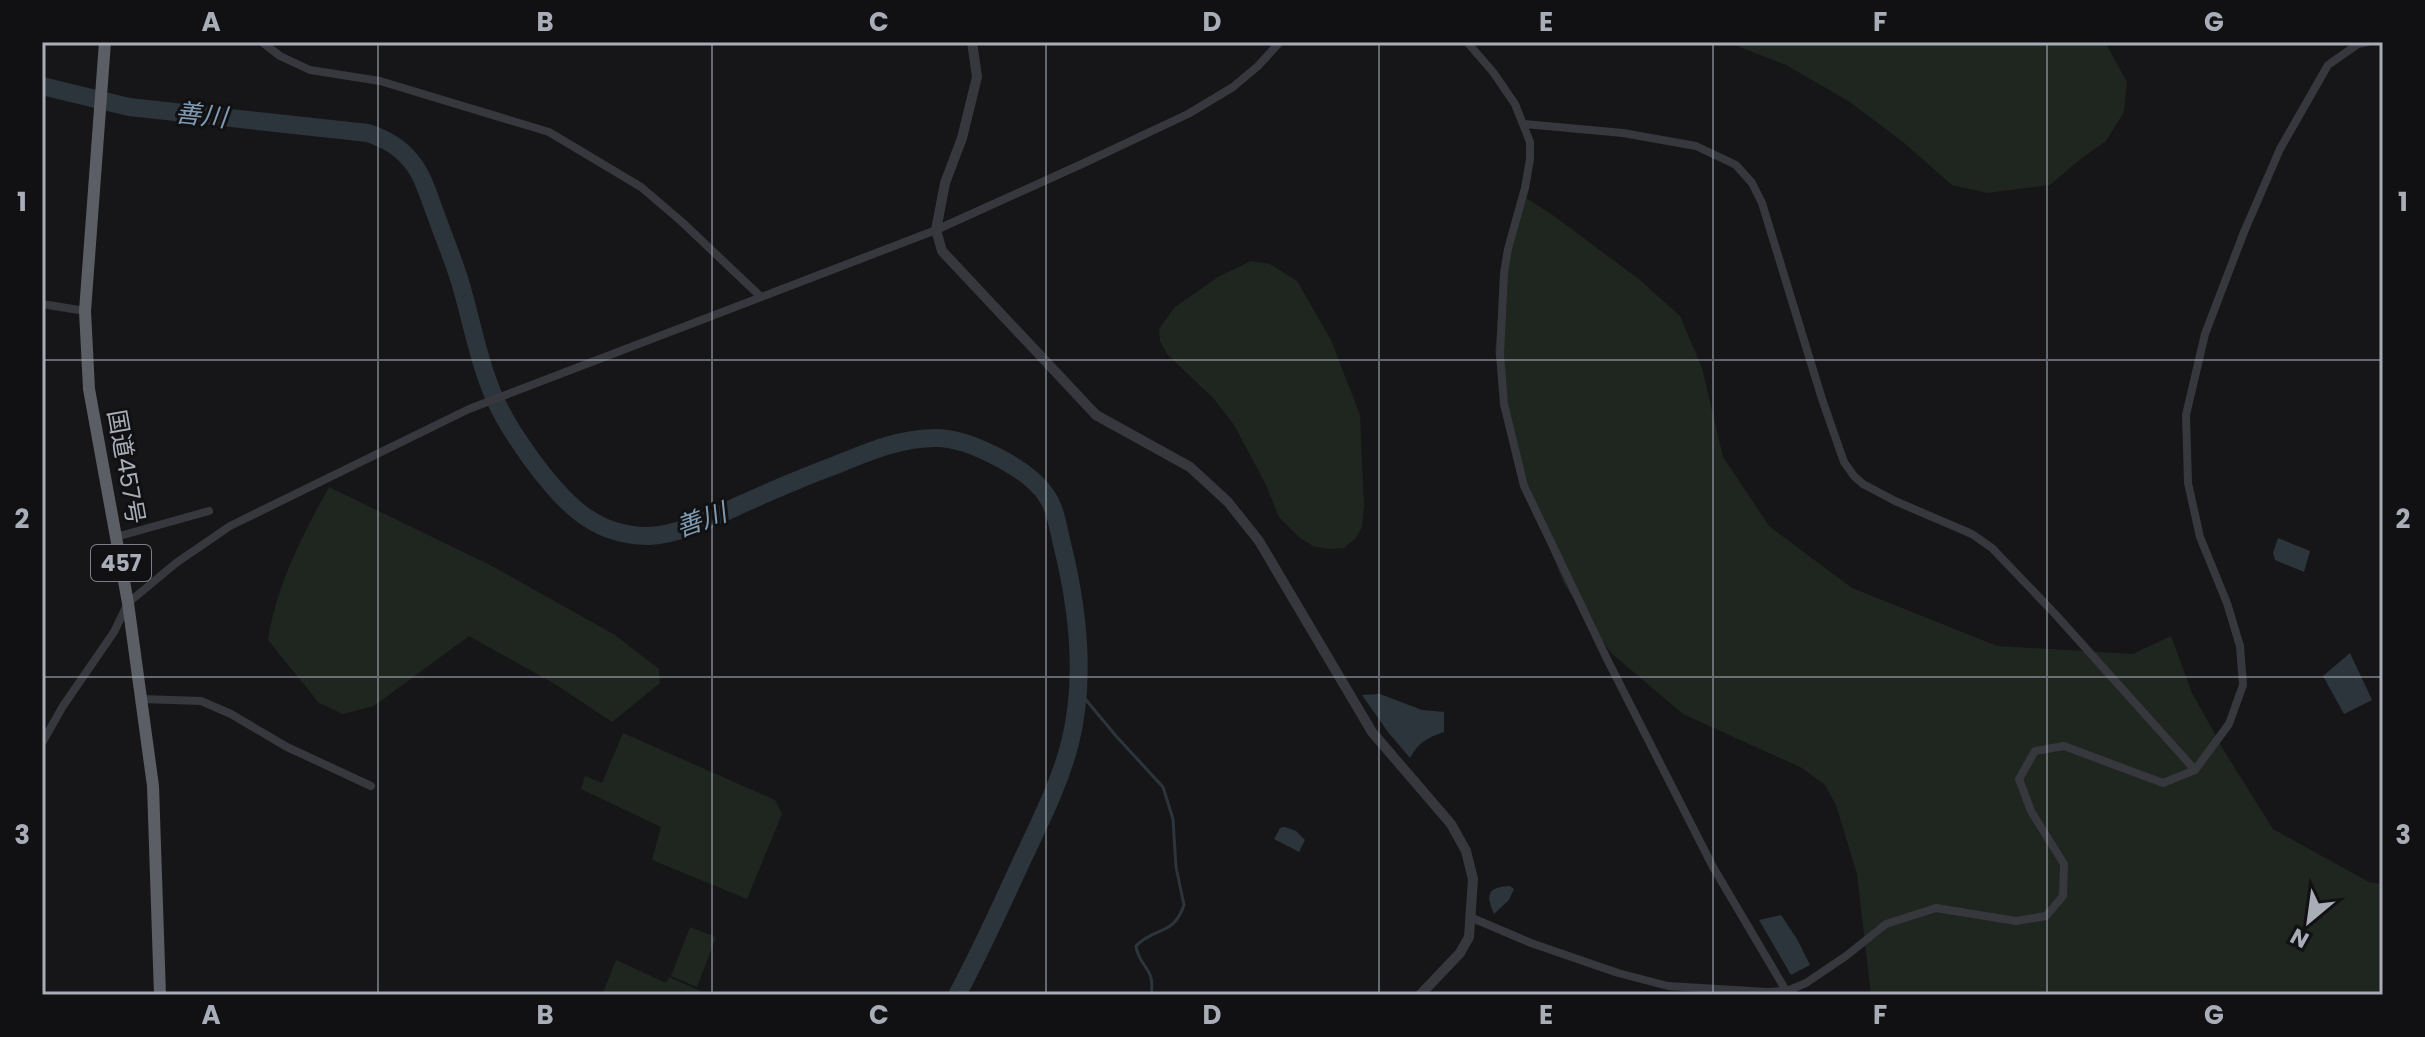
<svg xmlns="http://www.w3.org/2000/svg" width="2425" height="1037" font-family="Poppins,'Noto Sans JP',sans-serif">
<style>
.green{fill:#1e261f}
.water{fill:#2c353c}
.lines{fill:none;stroke-linecap:round;stroke-linejoin:round}
.stream{stroke:#2c353c;stroke-width:3}
.river{stroke:#2c353c;stroke-width:18}
.minor{stroke:#37383d;stroke-width:8}
.tertiary{stroke:#37383d;stroke-width:10}
.trunk{stroke:#5b5e65;stroke-width:12}
.grid{fill:none;stroke:#a8adb8;stroke-width:2;stroke-opacity:0.55}
.labels{text-anchor:middle;stroke-width:6;stroke-linejoin:round;paint-order:stroke}
.shield{fill:#111113;stroke:#7b7e86;stroke-width:2}
.shield-label{font-size:22px;font-weight:bold;fill:#a8adb8}
.street-label{font-size:24px;fill:#a8adb8;stroke:#111113}
.water-label{font-size:26px;font-style:italic;fill:#7f9bb3;stroke:#111113}
.neatline{fill:none;stroke:#a8adb8;stroke-width:3}
.grid-label{font-size:26px;text-anchor:middle;font-weight:bold;fill:#a8adb8}
</style>
<rect width="100%" height="100%" fill="#161618"/>
<g class="green">
<polygon points="1727,42 2105,42 2127,82 2124,112 2106,141 2082,158 2050,185 1987,193 1952,185 1903,142 1850,102 1786,65"/>
<polygon points="1525,197 1554,216 1640,280 1680,316 1702,368 1723,457 1769,526 1852,588 1997,646 2133,654 2171,636 2192,693 2226,754 2273,829 2369,882 2383,884 2383,995 1871,995 1857,874 1836,805 1825,785 1802,768 1683,714 1611,653 1564,584 1513,458 1495,352 1503,266"/>
<polygon points="1251,261 1270,264 1297,281 1331,340 1360,415 1364,506 1362,527 1356,538 1344,548 1328,549 1313,546 1300,538 1279,517 1265,483 1234,425 1214,399 1167,354 1160,341 1159,329 1175,307 1218,277"/>
<path d="M329,487l163,79 123,69 44,34 1,14 -48,39 -57,-38 -86,-48 -95,70 -31,8 -24,-11 -51,-63c9,-56 34,-104 61,-153z"/>
<polygon points="623,733 775,800 782,814 747,899 652,860 661,827 581,789 585,776 602,783"/>
<polygon points="690,927 716,937 697,987 671,976"/>
<polygon points="616,960 666,983 669,977 709,995 602,995"/>
</g>
<g class="water">
<polygon points="2278,538 2310,551 2304,572 2275,560 2273,553"/>
<polygon points="2350,653 2372,700 2344,714 2323,676"/>
<path d="M1380,694l42,16 22,2v20c-17,6 -25,10 -34,26l-22,-26 -26,-37z"/>
<polygon points="1285,827 1296,831 1305,840 1299,852 1274,839 1280,828"/>
<path d="M1510,886l4,3 -5,11 -15,14c-9,-20 -6,-27 16,-28z"/>
<polygon points="1781,915 1797,939 1810,965 1791,975 1759,920"/>
</g>
<g class="lines">
<path class="stream" d="M1077,689l39,47 47,51 10,32 3,48 8,38c-11,32 -29,21 -48,41 3,22 20,21 15,49"/>
<path class="river" d="M42,86l87,21 239,26c17,6 31,13 43,28 12,14 18,36 25,54 8,23 18,46 25,70 11,38 18,78 34,114 15,34 55,90 84,113 20,16 44,24 69,24 32,-1 64,-18 92,-31 31,-14 63,-28 96,-40 32,-13 64,-27 100,-27 32,0 92,30 110,57 10,14 12,33 16,49 16,64 24,135 8,199 -10,39 -28,75 -45,111 -22,47 -43,95 -68,141"/>
<g class="minor">
<polyline points="262,42 280,56 310,70 380,81 549,132 641,187 682,222 761,297"/>
<polyline points="1467,42 1493,72 1515,104 1530,142 1530,159 1525,188 1508,249 1504,273 1500,355 1504,404 1524,486 1608,661 1713,867 1788,994"/>
<polyline points="1524,124 1623,133 1696,146 1736,165 1752,183 1762,203 1822,399 1844,462 1854,476 1863,484 1895,501 1972,534 1992,548 2056,615 2195,770"/>
<polyline points="42,304 85,311"/>
<polyline points="116,537 209,511"/>
<polyline points="141,699 201,701 231,714 287,747 371,786"/>
<polyline points="42,743 63,706 114,632 128,603 176,563 230,526 469,409 936,230 1084,163 1188,114 1233,87 1258,66 1280,42"/>
<polyline points="1470,917 1531,943 1618,973 1668,986 1767,992 1787,991 1806,983 1846,956 1886,924 1936,908 2016,921 2046,916 2063,896 2064,864 2031,811 2019,779 2035,751 2064,746 2163,783 2195,770 2229,724 2243,685 2240,646 2227,603 2200,537 2188,483 2186,415 2205,334 2244,232 2280,149 2328,65 2358,44 2367,42"/>
</g>
<polyline class="tertiary" points="972,42 977,77 962,138 945,183 936,230 942,251 1096,415 1190,467 1228,502 1259,541 1372,732 1451,824 1466,851 1473,879 1469,937 1460,953 1420,995"/>
<polyline class="trunk" points="105,42 85,311 89,389 128,603 153,786 160,995"/>
</g>
<path class="grid" d="M378,42v953M712,42v953M1046,42v953M1379,42v953M1713,42v953M2047,42v953M42,360h2341M42,677h2341"/>
<g class="labels">
<rect class="shield" x="91" y="545" width="60" height="36" rx="6"/>
<g class="shield-label">
<text x="121" y="571">457</text>
</g>
<g class="street-label">
<text transform="translate(126 467) rotate(80)" y="8">国道457号</text>
</g>
<g class="water-label">
<text transform="translate(201 115) rotate(6)" y="9">善川</text>
<text transform="translate(701 520) rotate(-20)" y="9">善川</text>
</g>
</g>
<rect width="2425" height="1037" fill="none" stroke="#111113" stroke-width="88"/>
<g transform="translate(2309 921) rotate(209)" stroke="#111113" stroke-width="6" paint-order="stroke">
<path d="M0-6L14 30L0 20L-14 30Z" fill="#a8adb8"/>
<text y="-12" font-size="22" font-weight="bold" text-anchor="middle" fill="#a8adb8">N</text>
</g>
<rect x="44" y="44" width="2337" height="949" class="neatline"/>
<g class="grid-label">
<text x="211" y="31">A</text>
<text x="545" y="31">B</text>
<text x="879" y="31">C</text>
<text x="1212" y="31">D</text>
<text x="1546" y="31">E</text>
<text x="1880" y="31">F</text>
<text x="2214" y="31">G</text>
<text x="22" y="211">1</text>
<text x="2403" y="211">1</text>
<text x="22" y="528">2</text>
<text x="2403" y="528">2</text>
<text x="22" y="844">3</text>
<text x="2403" y="844">3</text>
<text x="211" y="1024">A</text>
<text x="545" y="1024">B</text>
<text x="879" y="1024">C</text>
<text x="1212" y="1024">D</text>
<text x="1546" y="1024">E</text>
<text x="1880" y="1024">F</text>
<text x="2214" y="1024">G</text>
</g>
</svg>
